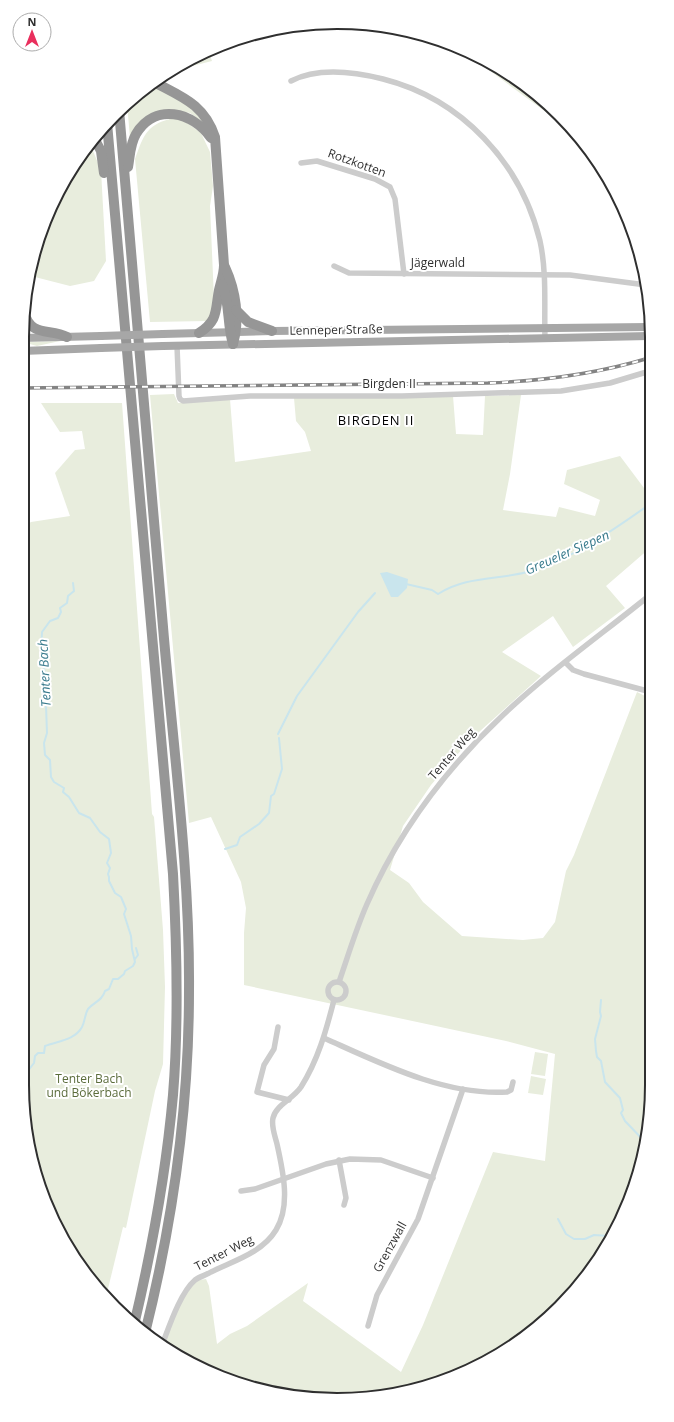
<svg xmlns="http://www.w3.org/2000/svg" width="674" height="1422" font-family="'Open Sans',sans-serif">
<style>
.green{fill:#e8eddd}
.water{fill:#c9e5ed}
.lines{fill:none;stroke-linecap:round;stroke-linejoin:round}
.stream{stroke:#c9e5ed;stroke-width:2}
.street{stroke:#ccc;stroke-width:5.5}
.primary{stroke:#a7a7a7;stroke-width:8}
.highway{stroke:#969696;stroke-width:10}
.rail-casing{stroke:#848484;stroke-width:3.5}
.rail{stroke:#fff;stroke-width:2;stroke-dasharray:6;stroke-linecap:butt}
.primary-bridge{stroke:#a7a7a7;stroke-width:8}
.labels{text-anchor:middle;stroke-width:4;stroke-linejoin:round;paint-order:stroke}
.street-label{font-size:12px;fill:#2f2f2f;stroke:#fff}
.park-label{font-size:12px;fill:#5b6c3b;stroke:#fff}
.neighbourhood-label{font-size:13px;letter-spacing:1px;fill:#000;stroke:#fff}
.water-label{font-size:13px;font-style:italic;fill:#397b8d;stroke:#fff}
.rim{fill:none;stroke:#2f2f2f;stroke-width:2}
</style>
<rect width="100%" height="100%" fill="#fff"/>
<g class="green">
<polygon points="456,46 529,87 576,134"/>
<polygon points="208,50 212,61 168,72"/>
<polygon points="152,83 187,102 204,123 190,113 171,110 130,138 127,103"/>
<path d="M170,119h12l19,14 9,19 3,34 -3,20 4,93v8l-6,14 -58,1 -15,-163c8,-22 11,-34 35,-40z"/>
<path d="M90,144l11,26 5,91 -12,20 -24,5 -39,-10c-1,-39 35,-102 59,-132z"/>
<polygon points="60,341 37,346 26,343 27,342"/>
<polygon points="174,394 178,403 230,399 235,462 311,451 305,432 296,421 294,398 453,396 456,434 483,435 485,396 521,395 510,474 503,510 556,517 559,507 595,516 600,500 564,484 567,470 620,456 650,496 650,548 606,586 625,608 573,647 553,616 502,652 541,676 469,741 431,785 403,826 390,870 409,883 423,902 462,936 523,940 543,938 555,922 566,871 574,855 637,692 651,699 652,1085 646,1147 628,1206 574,1293 529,1335 477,1367 378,1397 275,1394 179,1358 163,1346 182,1300 194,1281 206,1279 209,1286 217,1344 230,1334 247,1326 308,1283 303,1301 401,1372 423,1325 493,1152 545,1161 555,1054 506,1041 244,985 244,933 246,908 241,882 211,817 189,823 150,395"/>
<polygon points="41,403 122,403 152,814 154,817 163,930 165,987 163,1064 155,1091 126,1228 123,1227 106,1297 87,1277 39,1186 22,1085 22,528 31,522 70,516 55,473 75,450 85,449 82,431 60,432"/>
<polygon points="535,1052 548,1054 545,1076 531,1074"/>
<polygon points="531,1076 546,1079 543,1095 528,1093"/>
</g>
<polygon class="water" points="387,572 408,579 407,588 398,597 391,597 380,573"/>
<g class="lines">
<g class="stream">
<path d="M406,584l26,6 6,4c28,-18 59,-14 89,-22 42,-11 88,-43 123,-68"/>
<polyline points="278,734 297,696 358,612 375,593"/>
<polyline points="225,849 237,845 240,837 259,824 269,813 271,796 274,794 282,769 279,738"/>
<polyline points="135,959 138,955 136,948"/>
<polyline points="601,1000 600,1012 601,1016 595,1039 596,1051 597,1057 601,1061 605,1082 620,1098 623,1110 621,1113 625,1121 646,1143"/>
<path d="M22,1087l3,-5 -1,-6 10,-13 1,-7 3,-3h6l1,-7c13,-5 30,-6 37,-19 3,-6 3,-13 6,-18 6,-7 14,-8 17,-18l4,-2 4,-10h5l6,-5 1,-3 8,-5 2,-4 -3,-13 -1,-13 -7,-22 2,-5 -5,-12 -6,-4 -6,-12v-4l-1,-3 2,-6 -3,-5 4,-10 -2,-14 -9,-7 -10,-14 -11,-5 -10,-16 -6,-5 1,-4 -10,-6 -3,-5 -1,-17 -5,-5 -1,-12 3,-10 -1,-27 2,-18 -7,-33 1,-23 8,-11 8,-3 3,-6 -1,-4 7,-5 1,-7 6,-5 -1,-8"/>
<polyline points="558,1219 566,1234 574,1239 585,1239 594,1235 609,1236"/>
</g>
<g class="street">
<path d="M291,81c27,-14 64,-9 92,-2 79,20 138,84 157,162 7,32 4,65 5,97"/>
<polyline points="301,163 317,161 375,179 390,187 395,199 404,274"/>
<polyline points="334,266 349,273 570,275 646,285"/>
<polyline points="177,346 179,396 180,399 183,401 250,396 402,396 561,391 610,383 650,371"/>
<polyline points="566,663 573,670 584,674 651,692"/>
<circle cx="337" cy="991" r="9"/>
<path d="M339,982c9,-26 17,-53 28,-78 31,-71 79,-135 135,-188 45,-43 100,-82 148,-121"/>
<polyline points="278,1027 274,1049 264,1065 257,1092 289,1100"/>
<path d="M324,1038c56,25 121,58 183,54l4,-2 2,-8"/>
<polyline points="339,1160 346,1198 344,1205"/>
<polyline points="241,1191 255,1189 326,1164 350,1159 381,1160 433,1178"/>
<polyline points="368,1326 377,1295 418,1219 463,1089"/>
<path d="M162,1345c7,-18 18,-52 33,-65 4,-3 11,-5 16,-8 22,-11 51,-19 65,-42 15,-24 7,-59 1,-86 -2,-8 -6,-18 -4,-26 3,-13 20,-19 28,-31 17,-27 25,-56 33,-87"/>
</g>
<g class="primary">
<polyline points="163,334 272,331 649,327"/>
<polyline points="22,338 101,336"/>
<polyline points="163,346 649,336"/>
<polyline points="22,351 101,348"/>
</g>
<g class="highway">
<path d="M154,82c28,15 50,22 61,55l9,128c0,9 -3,16 -5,25 -4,20 0,30 -20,43"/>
<path d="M119,110c14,173 29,345 44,517 10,121 27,242 26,364 0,115 -16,230 -44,342"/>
<path d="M107,123l66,751c4,74 6,148 0,221 -7,78 -21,154 -39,230"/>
<polyline points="94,138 101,151 104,173"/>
<path d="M128,167c2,-11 2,-23 8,-33 19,-32 57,-22 75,4"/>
<path d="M225,267c11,24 15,52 8,77"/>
<path d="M222,284c8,18 5,41 11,60"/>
<polyline points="236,310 248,322 272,331"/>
<path d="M24,312c7,26 26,16 43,25"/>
</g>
<defs>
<path id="rail" d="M22,388l466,-5c55,-2 108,-9 161,-25"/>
</defs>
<use href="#rail" class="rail-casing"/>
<use href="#rail" class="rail"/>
<g class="primary-bridge">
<polyline points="101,336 163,334"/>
<polyline points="101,348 163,346"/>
</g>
</g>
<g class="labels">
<g class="street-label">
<text transform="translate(357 163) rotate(20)" y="4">Rotzkotten</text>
<text x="438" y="267">Jägerwald</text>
<text transform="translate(336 330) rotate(-1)" y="4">Lenneper Straße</text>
<text x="389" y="388">Birgden II</text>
<text transform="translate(452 754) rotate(-49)" y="4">Tenter Weg</text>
<text transform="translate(390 1247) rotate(-61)" y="4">Grenzwall</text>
<text transform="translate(224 1253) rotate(-27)" y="4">Tenter Weg</text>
</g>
<g class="park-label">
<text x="89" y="1083">Tenter Bach<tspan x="89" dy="14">und Bökerbach</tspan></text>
</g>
<g class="neighbourhood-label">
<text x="376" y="425">BIRGDEN II</text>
</g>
<g class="water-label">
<text transform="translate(567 552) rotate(-24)" y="5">Greueler Siepen</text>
<text transform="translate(44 673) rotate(-93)" y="5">Tenter Bach</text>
</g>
</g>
<path d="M0 0H674V1422H0ZM337 29H337A308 308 0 0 1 645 337V1085A308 308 0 0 1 337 1393H337A308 308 0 0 1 29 1085V337A308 308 0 0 1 337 29Z" fill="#fff" fill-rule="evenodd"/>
<path class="rim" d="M337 29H337A308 308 0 0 1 645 337V1085A308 308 0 0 1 337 1393H337A308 308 0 0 1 29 1085V337A308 308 0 0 1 337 29Z"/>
<g transform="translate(32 32)"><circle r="19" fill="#ffffff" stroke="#acacac"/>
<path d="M0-3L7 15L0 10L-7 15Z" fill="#e92f5d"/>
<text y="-6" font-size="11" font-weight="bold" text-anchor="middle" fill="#2f2f2f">N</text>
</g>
</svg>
